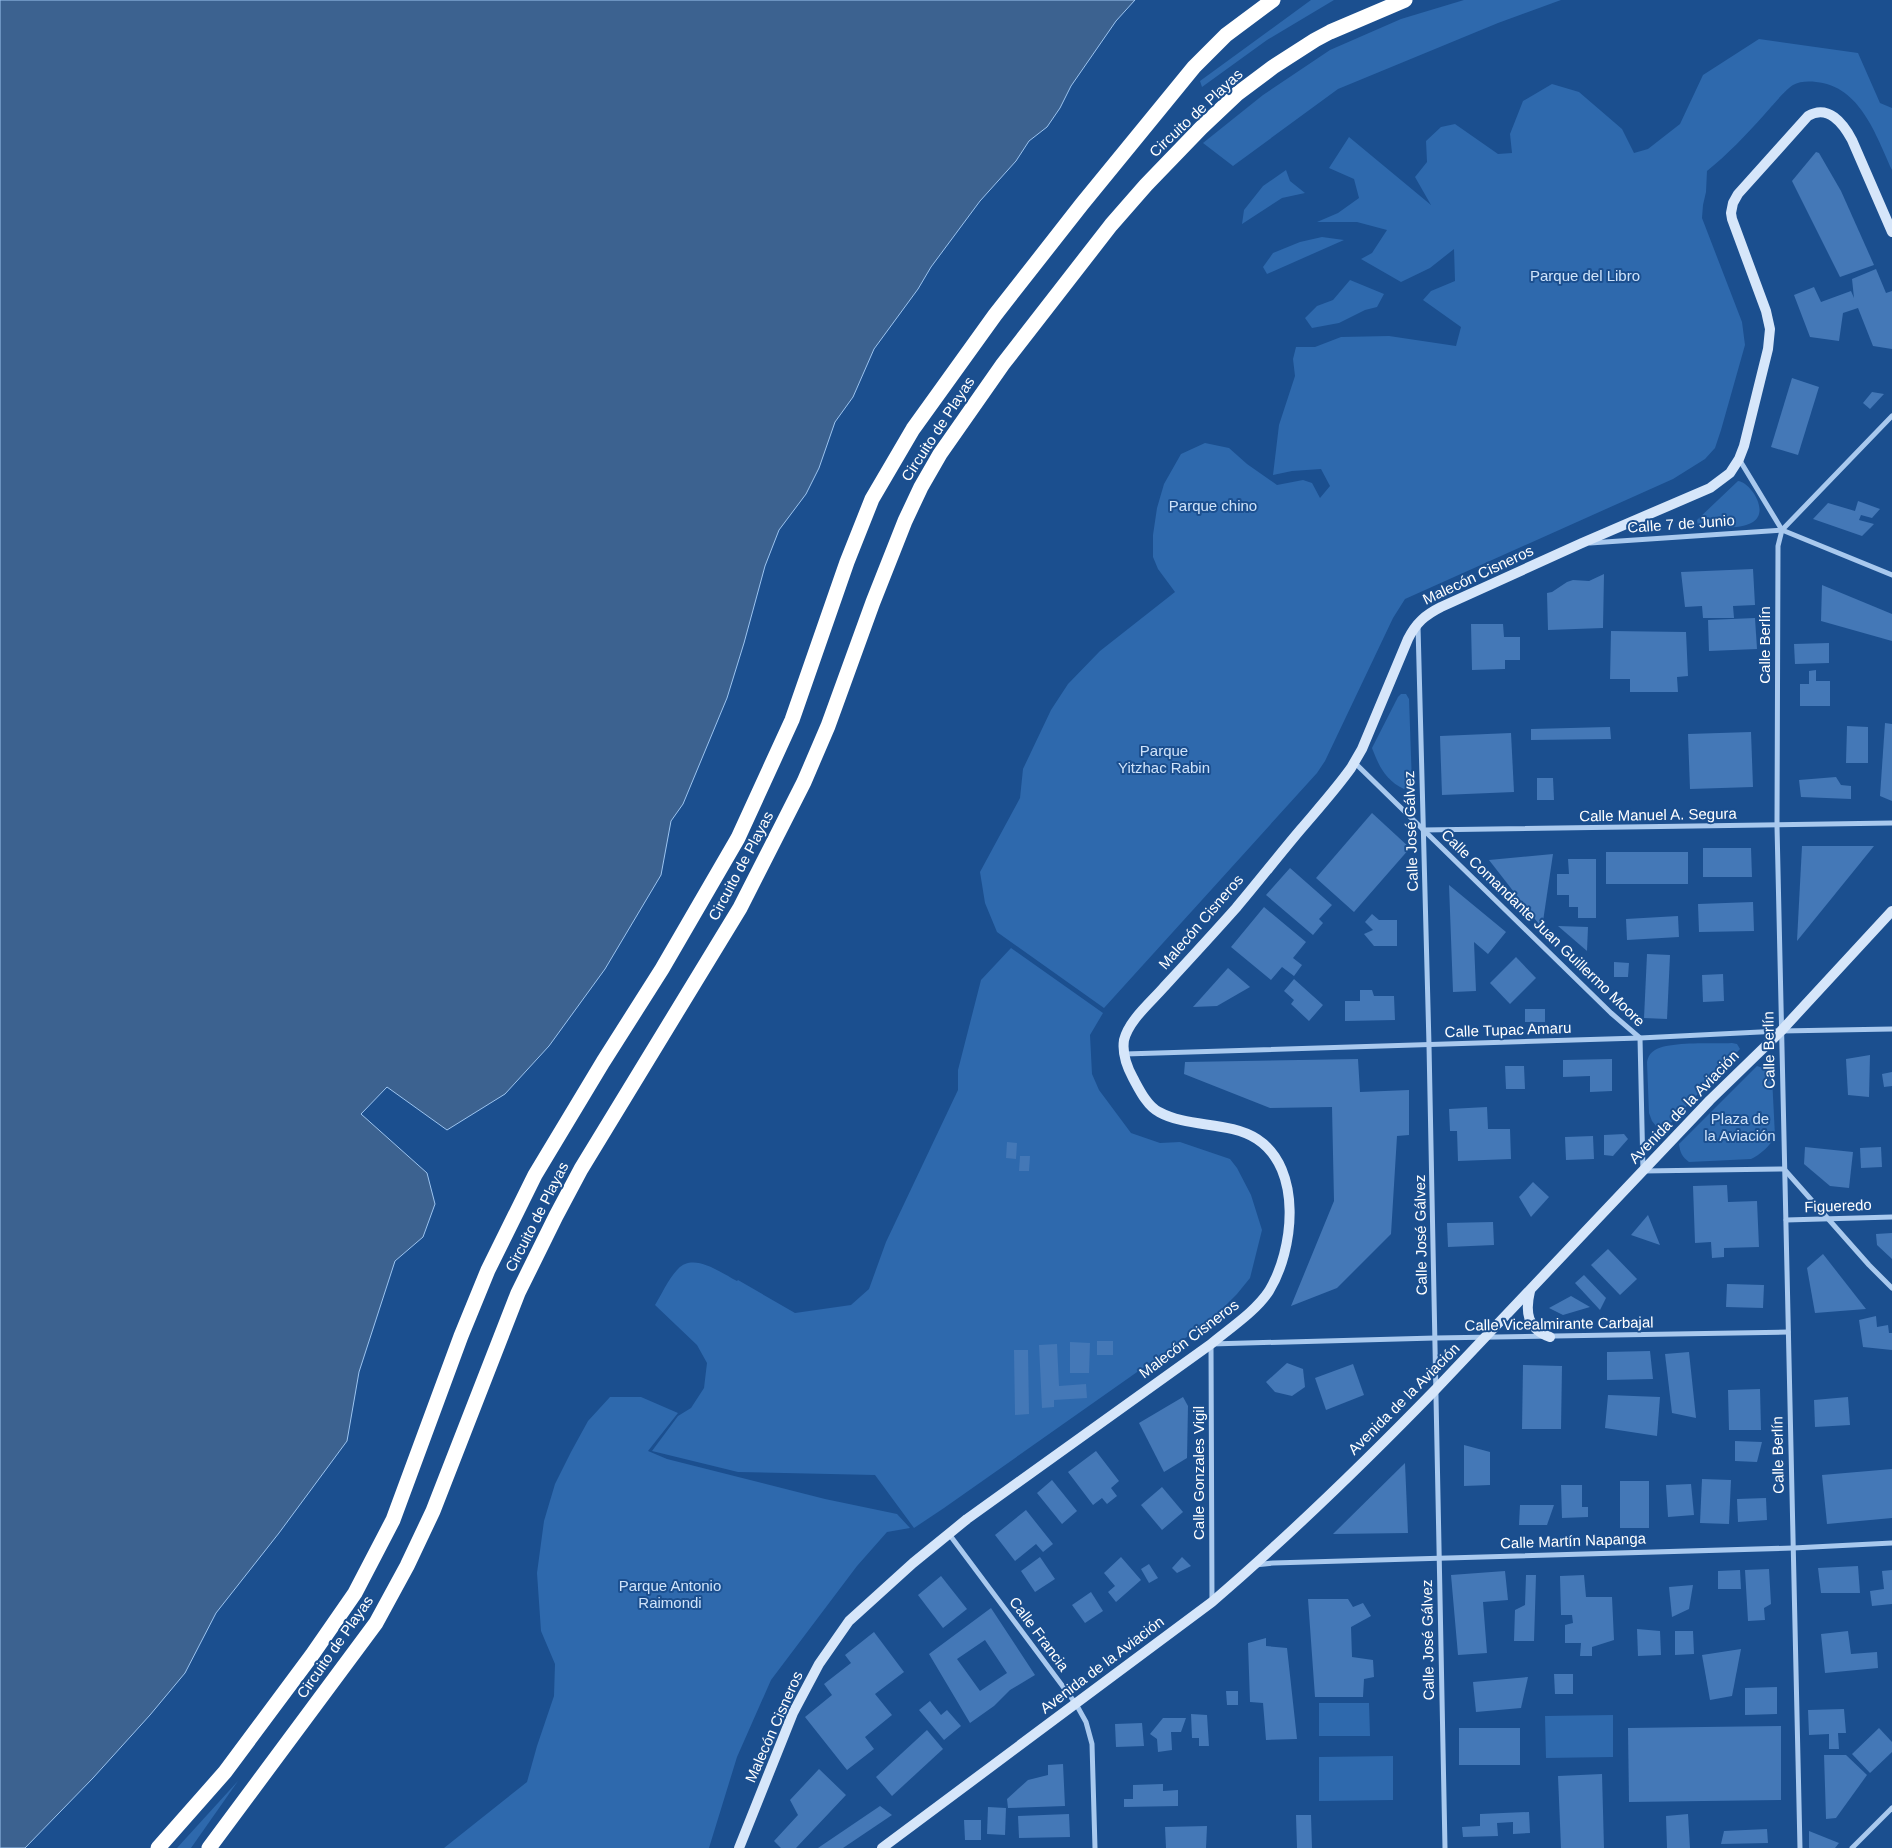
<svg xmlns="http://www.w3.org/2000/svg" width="1892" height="1848" font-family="Arial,sans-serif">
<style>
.green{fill:#2e69ad}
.water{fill:#3c6290;stroke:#9cc4f0}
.building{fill:#4478b7;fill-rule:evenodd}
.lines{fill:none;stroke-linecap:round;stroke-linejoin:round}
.street{stroke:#a9c9ee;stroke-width:5}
.secondary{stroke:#d6e6fa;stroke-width:10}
.highway{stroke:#fff;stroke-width:15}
.labels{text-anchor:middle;stroke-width:4;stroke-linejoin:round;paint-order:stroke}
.street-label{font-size:15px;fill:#fff;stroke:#1b4f8f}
.park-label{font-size:15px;fill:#cfe3fa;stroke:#1b4f8f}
</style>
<rect width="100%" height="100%" fill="#1b4f8f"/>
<g class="green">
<polygon points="1311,0 1334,0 1267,40 1202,87 1200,81"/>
<polygon points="1464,0 1561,0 1498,23 1338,89 1233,166 1203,143 1263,95 1330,50 1401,19"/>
<path d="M1759,39l99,14 22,50 12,5v62c-16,-35 -32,-84 -76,-88 -6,-1 -17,-1 -23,3 -7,4 -22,22 -29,30 -18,20 -36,39 -57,56l-1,21 -3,13 -1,13 40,104 3,23 -24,85 -6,18 -10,11 -32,20 -268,120 -12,19 -68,143 -8,12 -213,235 -107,-76 -12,-29 -5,-31 40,-74 3,-29 28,-59 17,-26 32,-33 75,-59 -17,-23 -5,-12v-22l4,-27 7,-24 17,-30 24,-11 24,5 18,16 30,21 26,-5 9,3 8,15 10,-12 -9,-17 -29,2 -19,4 6,-50 16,-49 -2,-17 3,-12h19l26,-10 48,-1 67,10 5,-19 -38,-27 8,-9 24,-10 -1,-32 -24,19 -29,14 -40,-23 11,-6 15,-23 -30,-8h-40l21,-9 21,-15 -5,-19 -25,-11 20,-31 82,68 -16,-28 12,-15 -1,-21 15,-14 14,-3 43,30 14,-1 -2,-19 13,-33 29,-17 27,8 43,37 12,24 14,-4 32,-25 23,-49z"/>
<polygon points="1286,170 1290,181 1305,193 1282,198 1242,224 1244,210 1263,186"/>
<polygon points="1322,237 1344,240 1267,274 1263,267 1273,253 1300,242"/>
<polygon points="1350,280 1384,294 1377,307 1365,310 1339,323 1312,328 1305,318 1317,306 1333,300"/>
<path d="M1738,481c12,1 32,30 15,41 -13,8 -35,5 -50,5l-5,-1 -1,-6z"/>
<path d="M1401,694h5l3,5 3,85 -8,5c-19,-9 -25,-23 -32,-41l26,-51z"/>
<path d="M1011,948l92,65 -13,22 2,39 7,16 32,43 29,10 20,-1 50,17 7,9 14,27 11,35 -12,48 -13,16 -26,26 -267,188 -30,20 -39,-53 -137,-3 -86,-21 26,-35 13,-8 13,-20 3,-25 -10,-18 -42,-40c7,-11 13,-26 23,-36 16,-17 43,4 59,12l1,-1 57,33 56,-8 18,-16 17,-47 72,-152v-20l23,-90z"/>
<path d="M1732,1043l5,1 3,5 -72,77h-12l-4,-5 -3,-8 -2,-51c1,-5 3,-9 8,-12 15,-9 59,-6 77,-7z"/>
<path d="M1757,1066l9,3 6,8 3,59c-4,9 -15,19 -24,23l-62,3c-7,-5 -9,-10 -10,-18z"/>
<polygon points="610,1397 641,1397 678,1413 648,1451 667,1459 825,1499 897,1514 910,1528 887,1532 857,1566 771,1680 737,1757 709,1848 444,1848 527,1782 537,1746 554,1696 555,1664 541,1631 537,1573 544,1521 555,1484 571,1452 588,1421"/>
<polygon points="1319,1703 1369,1703 1370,1736 1319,1736"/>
<polygon points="1613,1715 1613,1757 1546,1758 1545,1716"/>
<polygon points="1393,1756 1393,1800 1319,1801 1319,1757"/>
<polygon points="238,1781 191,1848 177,1848"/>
</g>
<polygon class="water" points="0,0 1135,0 1116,21 1071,86 1060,108 1047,127 1029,141 1016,161 980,201 931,267 918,289 874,349 853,397 835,422 819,468 806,494 779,530 765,566 744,643 727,698 683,804 671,821 661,875 605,969 549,1046 505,1094 447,1130 387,1087 361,1114 427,1173 435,1204 423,1237 395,1261 359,1372 347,1441 279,1533 216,1613 185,1673 150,1715 93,1778 25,1848 0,1848"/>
<g class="building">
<polygon points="1816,152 1819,153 1841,191 1874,265 1840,277 1792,181"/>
<polygon points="1876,269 1886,293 1892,291 1892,349 1873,346 1858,308 1843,313 1839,341 1810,337 1794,295 1814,287 1821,302 1851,291 1854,298 1852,279"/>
<polygon points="1792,378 1819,387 1798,455 1771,447"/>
<polygon points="1872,392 1884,394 1870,409 1863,403"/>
<polygon points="1858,501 1880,509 1872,518 1861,515 1859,520 1874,524 1862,536 1813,519 1828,503 1855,511"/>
<polygon points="1753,569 1755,605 1733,606 1734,618 1703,618 1702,606 1685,607 1681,572"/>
<polygon points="1604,574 1603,628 1548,630 1547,593 1552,592 1567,582 1573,580 1589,581"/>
<polygon points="1822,585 1892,614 1892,641 1821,621"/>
<polygon points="1755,618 1757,649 1709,651 1708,620"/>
<polygon points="1471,624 1503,624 1504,637 1520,637 1520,660 1505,660 1505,669 1472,670"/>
<polygon points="1611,631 1686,632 1688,676 1677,677 1678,692 1630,692 1630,679 1610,679"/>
<polygon points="1829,643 1829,663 1795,664 1794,644"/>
<polygon points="1816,670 1816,681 1830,681 1830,706 1800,706 1800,684 1809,684 1809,671"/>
<polygon points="1885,723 1892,724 1892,801 1880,796"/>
<polygon points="1847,726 1868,727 1868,763 1846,763"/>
<polygon points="1610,727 1611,739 1531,740 1531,729"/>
<polygon points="1751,732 1753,787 1690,789 1688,734"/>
<polygon points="1511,733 1514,792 1442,795 1440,736"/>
<polygon points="1836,777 1841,785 1851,786 1851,799 1801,797 1799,780"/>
<polygon points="1537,778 1553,778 1554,800 1537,800"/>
<polygon points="1372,813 1410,848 1354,912 1316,878"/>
<polygon points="1802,846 1874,846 1797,941"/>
<polygon points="1703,848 1751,848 1752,877 1703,877"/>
<rect x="1606" y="852" width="82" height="32"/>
<polygon points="1553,854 1542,928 1489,860"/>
<polygon points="1568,859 1596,859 1596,918 1578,918 1578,907 1569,907 1569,895 1557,895 1557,874 1569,874"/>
<polygon points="1290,868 1332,905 1319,919 1323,923 1313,935 1266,895"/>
<polygon points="1449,885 1506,932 1488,954 1474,942 1476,991 1453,992"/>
<polygon points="1753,902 1754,931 1699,932 1698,904"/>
<polygon points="1264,907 1306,942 1293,958 1302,965 1294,976 1282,967 1271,980 1231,947"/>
<polygon points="1372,914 1379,920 1397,920 1397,946 1374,946 1364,934 1373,930 1365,922"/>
<polygon points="1678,916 1679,937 1627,940 1626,919"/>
<polygon points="1558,926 1588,927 1587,951"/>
<polygon points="1647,954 1670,955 1667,1019 1644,1018"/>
<polygon points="1516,957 1536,978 1510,1004 1490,983"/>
<polygon points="1614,962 1629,963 1628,977 1614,977"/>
<polygon points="1228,968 1250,987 1217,1006 1193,1007"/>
<polygon points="1723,974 1724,1001 1703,1002 1702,975"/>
<polygon points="1294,979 1323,1005 1309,1021 1291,1004 1294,1000 1284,991"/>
<polygon points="1360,990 1372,990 1374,996 1394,996 1395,1020 1345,1021 1345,1001 1360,1001"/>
<rect x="1525" y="1009" width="20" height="13"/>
<polygon points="1870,1055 1869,1097 1848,1095 1846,1059"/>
<polygon points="1358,1059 1360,1092 1409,1090 1409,1135 1397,1136 1391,1234 1337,1288 1291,1306 1334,1201 1332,1107 1270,1108 1184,1074 1185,1062"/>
<polygon points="1612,1059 1612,1091 1590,1092 1590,1076 1563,1077 1563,1060"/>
<polygon points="1505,1066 1524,1066 1525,1089 1506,1089"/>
<polygon points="1892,1072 1892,1086 1884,1087 1882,1074"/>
<polygon points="1487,1107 1488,1129 1510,1129 1511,1159 1458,1161 1457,1131 1450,1131 1449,1109"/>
<polygon points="1624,1134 1628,1139 1613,1156 1604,1155 1604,1135"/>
<polygon points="1593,1136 1594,1159 1566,1160 1565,1137"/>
<polygon points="1007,1142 1017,1143 1016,1159 1006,1158"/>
<polygon points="1805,1147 1853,1152 1849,1188 1830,1186 1804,1164"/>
<polygon points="1881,1147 1882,1167 1861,1168 1860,1148"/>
<polygon points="1020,1156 1030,1156 1029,1171 1019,1171"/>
<polygon points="1533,1182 1549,1197 1531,1217 1519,1197"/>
<polygon points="1727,1185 1728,1202 1757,1201 1759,1247 1724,1248 1724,1257 1712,1258 1711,1242 1695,1243 1693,1186"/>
<polygon points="1648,1215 1660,1245 1631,1235"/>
<polygon points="1493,1222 1494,1245 1448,1247 1447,1223"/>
<polygon points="1892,1233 1892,1259 1877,1245 1876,1234"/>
<polygon points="1608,1249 1637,1279 1620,1295 1591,1265"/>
<polygon points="1823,1254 1866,1309 1815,1313 1807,1268"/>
<polygon points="1584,1275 1606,1298 1600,1310 1575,1283"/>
<polygon points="1727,1284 1764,1285 1763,1308 1726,1307"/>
<polygon points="1571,1296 1590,1307 1563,1315 1549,1308"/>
<polygon points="1876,1316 1877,1327 1888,1325 1889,1333 1892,1333 1892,1350 1863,1347 1859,1320"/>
<rect x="1097" y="1341" width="16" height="14"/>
<polygon points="1070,1342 1090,1343 1089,1373 1070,1373"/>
<polygon points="1057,1344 1059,1386 1086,1384 1087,1398 1054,1400 1054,1407 1042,1408 1039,1345"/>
<polygon points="1014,1350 1028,1350 1029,1414 1015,1415"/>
<polygon points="1650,1351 1653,1379 1607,1380 1607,1352"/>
<polygon points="1689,1352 1696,1418 1672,1413 1665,1354"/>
<polygon points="1287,1363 1303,1369 1305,1387 1292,1396 1275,1392 1266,1382"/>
<polygon points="1353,1364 1364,1395 1326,1410 1315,1378"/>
<polygon points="1523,1365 1562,1366 1561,1429 1522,1429"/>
<polygon points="1760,1389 1761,1430 1729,1430 1728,1390"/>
<polygon points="1608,1395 1660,1397 1657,1436 1605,1428"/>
<polygon points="1183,1397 1188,1406 1187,1458 1164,1472 1139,1423"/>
<polygon points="1848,1397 1850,1425 1815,1427 1814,1400"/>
<polygon points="1735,1441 1762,1442 1757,1462 1735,1461"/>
<polygon points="1464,1445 1490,1452 1490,1485 1464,1486"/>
<polygon points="1096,1451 1119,1481 1111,1488 1117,1496 1107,1504 1102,1498 1093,1505 1068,1472"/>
<polygon points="1405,1463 1408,1533 1333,1534"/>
<polygon points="1892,1469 1892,1518 1827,1524 1822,1475"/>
<polygon points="1702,1479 1731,1480 1729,1524 1700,1523"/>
<polygon points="1052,1480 1077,1511 1062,1524 1037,1493"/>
<rect x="1620" y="1481" width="29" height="47"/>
<polygon points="1691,1484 1694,1515 1668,1517 1666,1485"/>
<polygon points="1561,1485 1582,1485 1582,1507 1588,1507 1588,1517 1562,1518"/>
<polygon points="1162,1487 1183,1512 1162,1530 1141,1505"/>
<polygon points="1766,1498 1767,1520 1738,1522 1737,1499"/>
<polygon points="1520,1505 1554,1505 1547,1525 1519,1525"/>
<polygon points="1026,1510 1053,1544 1043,1552 1036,1544 1015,1561 995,1535"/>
<polygon points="1040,1557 1055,1579 1035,1592 1021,1571"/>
<polygon points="1121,1557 1141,1580 1116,1602 1108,1592 1115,1586 1104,1573"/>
<polygon points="1182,1557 1191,1566 1177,1573 1172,1568"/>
<polygon points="1149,1564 1158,1578 1149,1583 1141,1569"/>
<polygon points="1858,1566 1860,1593 1821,1593 1818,1568"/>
<polygon points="1769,1569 1771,1604 1764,1608 1765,1620 1748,1621 1745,1570"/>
<polygon points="1740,1570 1741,1589 1718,1589 1718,1571"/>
<polygon points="1892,1570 1892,1604 1872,1606 1870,1591 1884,1589 1882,1571"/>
<polygon points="1505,1571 1508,1600 1483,1602 1487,1653 1458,1655 1451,1575"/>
<polygon points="1526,1575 1536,1575 1534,1641 1514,1641 1515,1610 1525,1605"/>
<polygon points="1584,1575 1586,1597 1612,1597 1614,1640 1592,1647 1592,1656 1580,1656 1581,1643 1565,1643 1565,1625 1573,1623 1572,1615 1561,1615 1560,1576"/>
<polygon points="941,1576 967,1609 943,1628 918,1595"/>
<polygon points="1693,1585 1689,1609 1672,1617 1669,1587"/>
<polygon points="1091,1592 1103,1611 1085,1623 1072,1605"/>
<polygon points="1308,1599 1348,1599 1353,1607 1363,1603 1371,1616 1351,1627 1352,1657 1373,1660 1374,1677 1364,1679 1363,1697 1315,1697"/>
<path d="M991,1608l44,67 -25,15 -16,16 -24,17 -41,-69zM985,1640l22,33 -27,18 -23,-32z"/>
<polygon points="1637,1629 1660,1631 1661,1655 1638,1656"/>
<polygon points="1675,1631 1693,1631 1694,1654 1675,1655"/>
<polygon points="1848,1631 1851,1654 1877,1652 1878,1668 1825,1673 1821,1634"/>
<polygon points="874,1632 904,1672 875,1694 892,1715 865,1737 874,1749 847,1770 805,1717 832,1695 824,1684 851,1663 845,1655"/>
<polygon points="1266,1638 1266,1646 1287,1648 1297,1739 1266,1740 1263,1703 1250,1702 1248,1643"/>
<polygon points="1741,1649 1732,1696 1710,1700 1702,1655"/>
<polygon points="1554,1674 1573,1674 1573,1694 1555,1694"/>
<polygon points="1528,1677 1521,1708 1476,1712 1473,1682"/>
<polygon points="1777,1687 1777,1714 1745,1715 1745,1688"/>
<polygon points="1226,1691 1238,1691 1238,1705 1227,1705"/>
<polygon points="930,1701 941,1715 947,1710 961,1726 944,1740 919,1710"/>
<polygon points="1844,1709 1846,1733 1838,1733 1839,1749 1829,1749 1829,1734 1809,1735 1808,1710"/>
<polygon points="1191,1714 1207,1715 1209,1746 1199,1746 1199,1738 1192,1738"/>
<polygon points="1163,1718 1186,1718 1181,1732 1171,1732 1172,1750 1158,1752 1157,1739 1150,1734"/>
<polygon points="1142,1723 1144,1746 1116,1747 1115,1724"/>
<polygon points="1781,1726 1781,1800 1629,1802 1628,1728"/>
<rect x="1459" y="1728" width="61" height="37"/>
<polygon points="1879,1728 1892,1742 1892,1752 1870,1773 1852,1754"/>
<polygon points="927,1730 943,1749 892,1796 876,1777"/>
<polygon points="1824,1755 1846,1755 1867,1775 1836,1818 1826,1819"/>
<polygon points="1063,1764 1065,1806 1008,1808 1007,1799 1028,1780 1048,1775 1048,1765"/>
<polygon points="819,1769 846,1795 796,1848 781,1848 774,1841 798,1815 790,1800"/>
<polygon points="1602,1774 1604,1848 1561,1848 1558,1776"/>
<polygon points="1163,1784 1163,1791 1178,1790 1178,1806 1124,1807 1124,1799 1133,1799 1133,1785"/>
<polygon points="880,1806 892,1815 843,1848 818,1848"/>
<polygon points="988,1807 1006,1808 1005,1835 987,1834"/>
<polygon points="1529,1812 1530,1833 1513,1834 1513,1822 1497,1823 1498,1836 1463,1837 1462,1827 1480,1826 1480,1814"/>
<polygon points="1069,1814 1070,1837 1019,1838 1018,1816"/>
<polygon points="1688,1814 1690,1848 1667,1848 1666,1816"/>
<polygon points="1296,1815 1311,1815 1312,1848 1297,1848"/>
<polygon points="964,1820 981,1820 981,1840 965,1840"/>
<polygon points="1207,1826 1206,1848 1166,1848 1165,1827"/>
<polygon points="1767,1829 1768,1843 1721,1844 1724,1831"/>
<polygon points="1809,1831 1839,1843 1835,1848 1809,1848"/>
</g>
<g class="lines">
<g class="street">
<polyline points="1739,459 1782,530"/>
<polyline points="1590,543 1782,530 1892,575"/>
<polyline points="1418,626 1429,1045 1445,1848"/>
<polyline points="1355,763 1611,1013 1640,1038 1643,1171 1784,1169 1869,1265 1892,1288"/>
<polyline points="1423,830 1892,823"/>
<polyline points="1125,1054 1640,1038 1781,1031 1892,1029"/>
<polyline points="1786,1220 1892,1217"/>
<polyline points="949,1534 1076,1704 1086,1722 1092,1744 1095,1848"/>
<polyline points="1255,1565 1273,1563 1793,1548 1892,1543"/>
<polyline points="1212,1602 1211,1344 1435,1338 1788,1332"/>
<polyline points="1800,1848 1777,826 1778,546 1782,530 1892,416"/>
<polyline points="1852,1848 1892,1808"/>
</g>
<g class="secondary">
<path d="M1530,1291c-5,21 -3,38 20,46"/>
<path d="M739,1848l54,-135 26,-49 30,-43 64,-58 54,-44 244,-175c19,-16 44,-32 58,-53 25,-41 34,-122 -12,-152 -28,-18 -69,-11 -98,-27 -12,-6 -20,-23 -26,-34 -6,-11 -11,-25 -9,-38 5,-20 27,-38 40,-53 24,-26 48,-52 72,-79 22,-26 43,-53 65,-79 17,-20 35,-40 50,-61l11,-19 46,-110c8,-16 17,-24 33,-32l141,-64 128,-55 20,-15 9,-14 5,-13 24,-97 2,-20 -4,-18 -34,-92 -1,-6 2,-10 5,-9 70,-78c20,-12 35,7 44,24l40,92"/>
<path d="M882,1848l330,-246c78,-67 152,-139 224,-213l274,-289 71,-69 111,-120"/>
</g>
<g class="highway">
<polyline points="158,1848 225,1772 312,1655 355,1593 393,1520 461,1336 488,1270 535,1175 603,1062 662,969 738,838 792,720 847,562 872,499 913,429 995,315 1082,204 1194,67 1226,35 1273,0"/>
<polyline points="209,1848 376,1623 407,1566 433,1511 518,1293 556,1216 581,1169 740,908 804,782 828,726 873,602 905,521 921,487 940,454 1003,364 1111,225 1146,185 1201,128 1237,94 1273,67 1315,40 1330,32 1405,0"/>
</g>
</g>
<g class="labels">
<g class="street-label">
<text transform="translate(1196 113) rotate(-43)" y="5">Circuito de Playas</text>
<text transform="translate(938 429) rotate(-57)" y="5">Circuito de Playas</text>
<text transform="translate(1681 524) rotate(-4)" y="5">Calle 7 de Junio</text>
<text transform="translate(1478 575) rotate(-25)" y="5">Malecón Cisneros</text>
<text transform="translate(1765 645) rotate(-90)" y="5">Calle Berlín</text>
<text transform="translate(1658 815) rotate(-1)" y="5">Calle Manuel A. Segura</text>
<text transform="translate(1411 831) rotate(-92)" y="5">Calle José Gálvez</text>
<text transform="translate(741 866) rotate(-62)" y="5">Circuito de Playas</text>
<text transform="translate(1201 922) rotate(-49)" y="5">Malecón Cisneros</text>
<text transform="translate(1543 928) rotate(44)" y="5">Calle Comandante Juan Guillermo Moore</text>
<text transform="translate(1508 1030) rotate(-2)" y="5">Calle Tupac Amaru</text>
<text transform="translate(1769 1050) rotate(-91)" y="5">Calle Berlín</text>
<text transform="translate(1684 1107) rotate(-46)" y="5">Avenida de la Aviación</text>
<text transform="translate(1838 1206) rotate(-2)" y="5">Figueredo</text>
<text transform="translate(537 1217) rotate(-63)" y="5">Circuito de Playas</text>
<text transform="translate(1421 1235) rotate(-91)" y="5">Calle José Gálvez</text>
<text transform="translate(1559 1324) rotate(-1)" y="5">Calle Vicealmirante Carbajal</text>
<text transform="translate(1189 1339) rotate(-37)" y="5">Malecón Cisneros</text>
<text transform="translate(1404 1399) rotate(-45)" y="5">Avenida de la Aviación</text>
<text transform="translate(1778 1455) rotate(-91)" y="5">Calle Berlín</text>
<text transform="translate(1199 1473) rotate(-90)" y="5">Calle Gonzales Vigil</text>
<text transform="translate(1573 1541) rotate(-2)" y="5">Calle Martín Napanga</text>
<text transform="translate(1039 1634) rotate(53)" y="5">Calle Francia</text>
<text transform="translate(1428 1640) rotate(-91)" y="5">Calle José Gálvez</text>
<text transform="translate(335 1647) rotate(-55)" y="5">Circuito de Playas</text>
<text transform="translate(1102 1665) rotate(-37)" y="5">Avenida de la Aviación</text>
<text transform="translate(774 1727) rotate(-66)" y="5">Malecón Cisneros</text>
</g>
<g class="park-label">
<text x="1585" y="281">Parque del Libro</text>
<text x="1213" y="511">Parque chino</text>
<text x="1164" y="756">Parque<tspan x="1164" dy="17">Yitzhac Rabin</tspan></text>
<text x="1740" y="1124">Plaza de<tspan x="1740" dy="17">la Aviación</tspan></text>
<text x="670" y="1591">Parque Antonio<tspan x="670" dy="17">Raimondi</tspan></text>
</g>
</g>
</svg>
